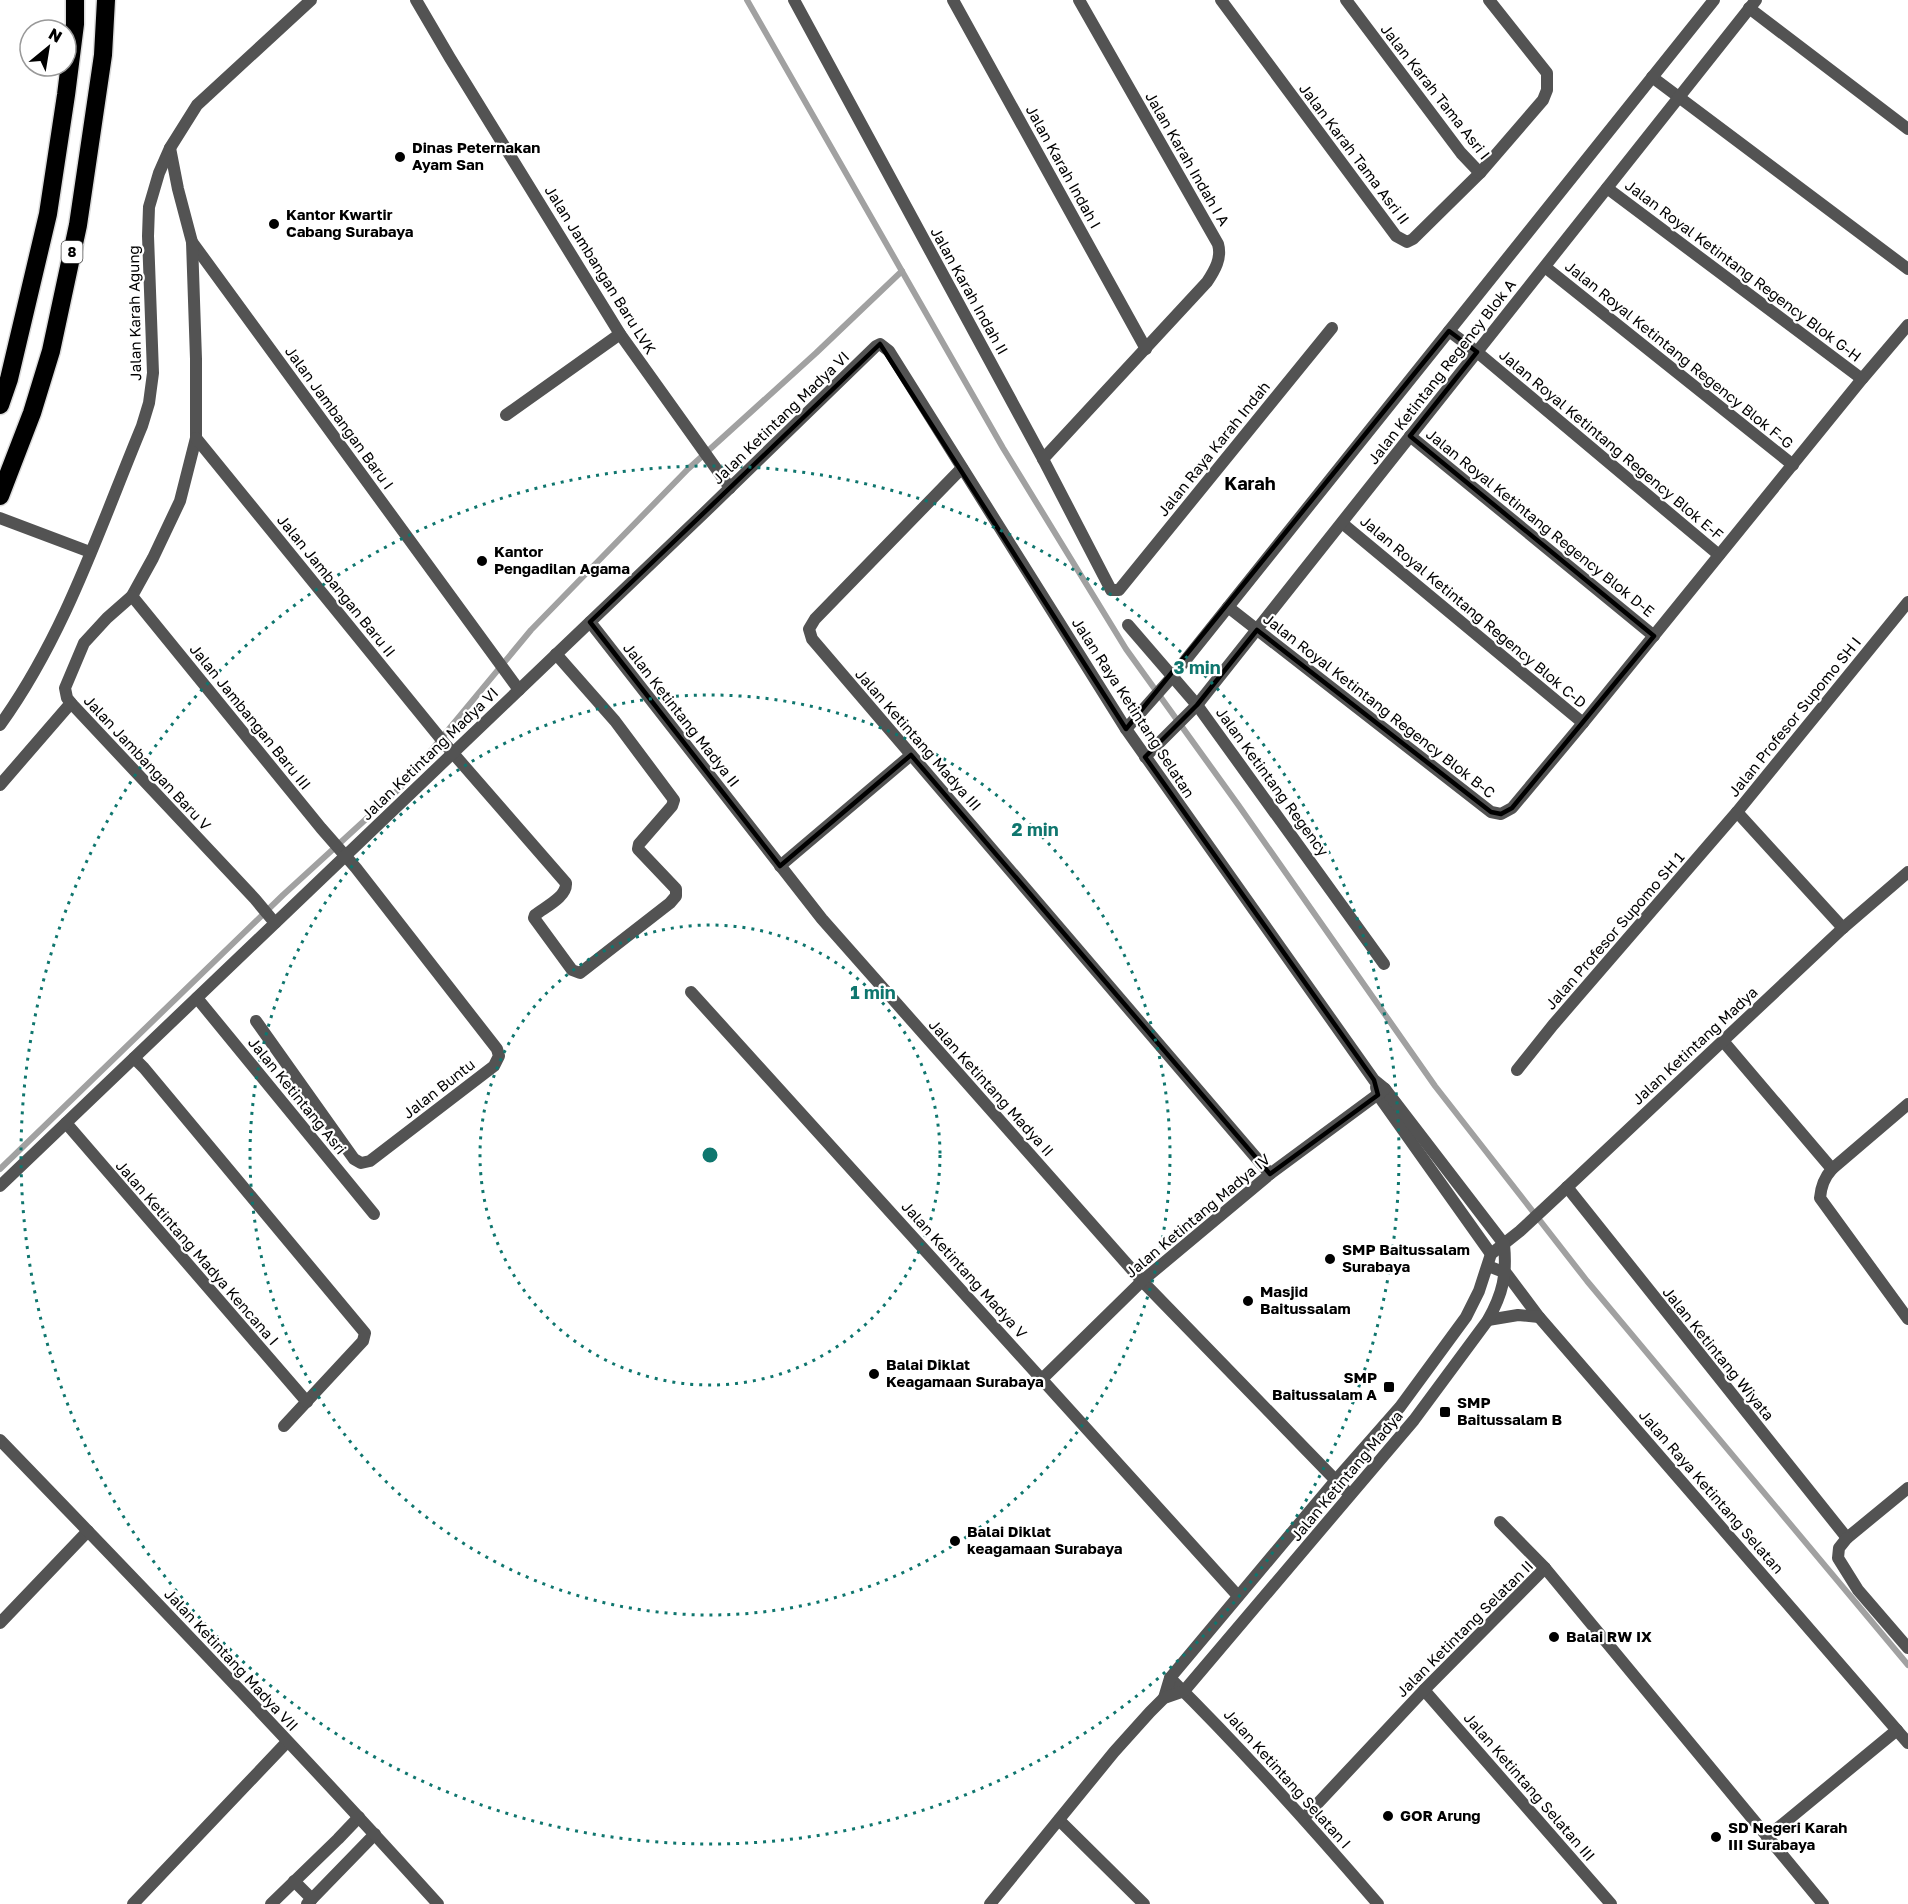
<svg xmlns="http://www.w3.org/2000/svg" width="1908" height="1904" font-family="'Golos Text',sans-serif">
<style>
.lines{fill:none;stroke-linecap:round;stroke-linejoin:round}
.stream{stroke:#a1a1a1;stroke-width:6}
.motorway-casing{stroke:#dbdbdb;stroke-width:21}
.minor{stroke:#535353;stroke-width:12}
.tertiary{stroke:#535353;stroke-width:12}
.motorway{stroke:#000;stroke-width:18}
.marked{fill:none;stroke:#000;stroke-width:4.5;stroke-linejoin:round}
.ring{fill:none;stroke:#0f766e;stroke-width:3;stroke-dasharray:3 6}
.poi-dot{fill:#000;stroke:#fff;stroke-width:2}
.labels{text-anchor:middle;stroke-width:4.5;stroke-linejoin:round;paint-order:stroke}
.shield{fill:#fff;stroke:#4c4c4c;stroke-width:1.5}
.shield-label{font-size:14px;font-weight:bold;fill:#000}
.street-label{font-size:15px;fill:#000;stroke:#fff}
.poi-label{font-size:15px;font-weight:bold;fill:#000;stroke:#fff;text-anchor:start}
.quarter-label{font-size:18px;font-weight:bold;fill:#000;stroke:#fff}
.centre{fill:#0f766e;stroke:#fff;stroke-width:3}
.ring-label{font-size:18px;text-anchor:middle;font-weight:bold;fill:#0f766e;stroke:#fff;stroke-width:4.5;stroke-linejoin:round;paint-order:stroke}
</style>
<rect width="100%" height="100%" fill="#fff"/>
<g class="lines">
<g class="stream">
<polyline points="747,0 1003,448 1126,649 1239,806 1435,1086 1587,1281 1908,1665"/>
<polyline points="0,1169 283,895 400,788 531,630 688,469 816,353 902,271"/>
</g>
<defs>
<g id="motorway">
<polyline points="0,405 9,379 48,214 66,95 75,24 75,0"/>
<polyline points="0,496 32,413 51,351 78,225 103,55 106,0"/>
</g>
</defs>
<use href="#motorway" class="motorway-casing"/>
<g class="minor">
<polyline points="416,0 450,58 620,334 730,488"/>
<polyline points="794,0 1043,459 1111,590 1119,590 1332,328"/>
<polyline points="953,0 1146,349"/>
<polyline points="1221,0 1396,236 1407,242 1413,239 1480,173 1543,100 1547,90 1547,73 1489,0"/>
<polyline points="1346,0 1461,153 1480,173"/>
<polyline points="1749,8 1908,129"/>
<polyline points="1652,77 1908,269"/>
<polyline points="170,148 178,189 192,242 519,690"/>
<polyline points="1607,188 1862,379"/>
<polyline points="192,242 196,359 196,438 180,501 153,558 132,596 107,618 84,643 65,688 67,698 71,703 255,899 275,923"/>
<polyline points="1545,267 1793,465"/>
<polyline points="1449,331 1477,352 1719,555"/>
<polyline points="506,415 620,334"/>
<polyline points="1410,436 1654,636"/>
<path d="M196,438l249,306 121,139c1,14 -21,24 -31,32l-1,3 38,52 8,3 90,-70 6,-7v-7l-38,-40 1,-5 33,-38 2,-6 -59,-79 -59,-67"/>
<path d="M1043,459l164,-177c8,-12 15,-24 11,-38l-139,-244"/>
<polyline points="962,468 815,619 809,629 812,639 1270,1174"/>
<polyline points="1342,523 1583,723"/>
<polyline points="132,596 321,828 356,868 497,1049 499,1056 494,1066 370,1161 361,1163 354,1159 256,1021"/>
<polyline points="1228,607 1491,812 1501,814 1512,808 1583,723 1862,379 1908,325"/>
<polyline points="590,622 822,919 1142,1281 1350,1495"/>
<polyline points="1128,625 1197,705 1384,964"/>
<polyline points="1126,729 1172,677 1714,0"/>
<polyline points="1145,757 1197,705 1756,0"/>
<polyline points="0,785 71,703"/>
<polyline points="1737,812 1843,928"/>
<polyline points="780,866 911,755"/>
<polyline points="691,992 1238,1596"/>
<polyline points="197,998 374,1214"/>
<polyline points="1723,1041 1832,1169"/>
<polyline points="134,1058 144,1068 365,1333 363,1341 284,1426"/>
<polyline points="1517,1070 1553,1025 1737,812 1908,602"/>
<polyline points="1376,1087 1378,1095 1491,1254"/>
<path d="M1908,1104l-76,65c-8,9 -11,17 -12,29l88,121"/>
<polyline points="66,1123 307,1402"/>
<polyline points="0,1186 704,513 876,346 880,344 889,351 1126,729 1374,1080 1385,1089 1504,1244"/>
<polyline points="1567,1187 1847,1538 1908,1488"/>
<polyline points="1488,1266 1506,1273 1539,1317 1908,1743"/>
<polyline points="1042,1379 1142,1281 1270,1174 1385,1089"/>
<polyline points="1500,1522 1545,1568"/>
<polyline points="1847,1538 1839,1548 1838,1558 1858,1590 1908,1648"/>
<polyline points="0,1623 88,1531"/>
<path d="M1170,1678c73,72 141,148 208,226"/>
<polyline points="1424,1690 1611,1904"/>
<polyline points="1304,1818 1424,1690 1545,1568 1823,1904"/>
<polyline points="1059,1820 1144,1904"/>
<polyline points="1767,1837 1897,1730"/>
<polyline points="294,1881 312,1899"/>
<polyline points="133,1904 287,1742"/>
<polyline points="271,1904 338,1839 359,1817"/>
<polyline points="307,1904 375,1834"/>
</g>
<g class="tertiary">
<polyline points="0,518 90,552"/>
<path d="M0,725c65,-90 100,-198 142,-299l7,-23 4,-30 -5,-137 1,-29 10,-34 11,-25 27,-43 114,-105"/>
<polyline points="1488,1320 1518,1315 1539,1317"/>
<path d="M0,1440c148,153 295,306 438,464"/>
<polyline points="1164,1698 1170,1678 1335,1481 1400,1407 1466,1317 1479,1291 1491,1254 1520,1231 1563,1191 1843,928 1908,872"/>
<path d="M990,1904l124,-152 36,-40 14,-14 20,-7 230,-271 74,-100c15,-27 19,-45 16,-76"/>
</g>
<use href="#motorway" class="motorway"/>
</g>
<path class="marked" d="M1449,331l28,21 -67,84 244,200 -142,172 -11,6 -10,-2 -234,-182 -60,75 -52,52 229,323 4,15 -108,79 -359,-419 -131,111 -190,-244 290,-278 246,385z"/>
<g class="ring">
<circle cx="710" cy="1155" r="230"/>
<circle cx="710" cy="1155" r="460"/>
<circle cx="710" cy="1155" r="689"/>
</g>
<g class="poi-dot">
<circle cx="400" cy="157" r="6"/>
<circle cx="274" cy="224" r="6"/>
<circle cx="482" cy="561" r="6"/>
<circle cx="1330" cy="1259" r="6"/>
<circle cx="1248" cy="1301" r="6"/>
<circle cx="874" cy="1374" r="6"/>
<rect x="1383" y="1381" width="12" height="12" rx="3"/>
<rect x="1439" y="1406" width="12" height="12" rx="3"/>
<circle cx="955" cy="1541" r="6"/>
<circle cx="1554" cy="1637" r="6"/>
<circle cx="1388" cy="1816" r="6"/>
<circle cx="1716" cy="1837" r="6"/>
</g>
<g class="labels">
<rect class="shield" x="61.5" y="241" width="21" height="22" rx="4.5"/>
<g class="shield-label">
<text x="72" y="257">8</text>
</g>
<g class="street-label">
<text transform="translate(1435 92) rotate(52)" y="5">Jalan Karah Tama Asri I</text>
<text transform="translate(1354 154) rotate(53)" y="5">Jalan Karah Tama Asri II</text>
<text transform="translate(1187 159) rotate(60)" y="5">Jalan Karah Indah I A</text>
<text transform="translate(1063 167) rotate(61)" y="5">Jalan Karah Indah I</text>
<text transform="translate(600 270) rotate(58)" y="5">Jalan Jambangan Baru LVK</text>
<text transform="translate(1743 271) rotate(37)" y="5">Jalan Royal Ketintang Regency Blok G-H</text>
<text transform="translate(969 291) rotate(61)" y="5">Jalan Karah Indah II</text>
<text transform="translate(135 313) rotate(-91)" y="5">Jalan Karah Agung</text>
<text transform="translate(1679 355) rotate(39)" y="5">Jalan Royal Ketintang Regency Blok F-G</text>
<text transform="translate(1442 372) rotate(-52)" y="5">Jalan Ketintang Regency Blok A</text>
<text transform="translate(339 418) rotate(54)" y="5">Jalan Jambangan Baru I</text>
<text transform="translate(781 418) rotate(-44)" y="5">Jalan Ketintang Madya VI</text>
<text transform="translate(1611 445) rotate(40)" y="5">Jalan Royal Ketintang Regency Blok E-F</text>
<text transform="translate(1214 449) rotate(-51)" y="5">Jalan Raya Karah Indah</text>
<text transform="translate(1540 523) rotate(39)" y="5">Jalan Royal Ketintang Regency Blok D-E</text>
<text transform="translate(336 586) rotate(51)" y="5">Jalan Jambangan Baru II</text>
<text transform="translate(1473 612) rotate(40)" y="5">Jalan Royal Ketintang Regency Blok C-D</text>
<text transform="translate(1379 706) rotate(38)" y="5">Jalan Royal Ketintang Regency Blok B-C</text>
<text transform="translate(1133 708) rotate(57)" y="5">Jalan Raya Ketintang Selatan</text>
<text transform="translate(681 715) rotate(52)" y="5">Jalan Ketintang Madya II</text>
<text transform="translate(250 717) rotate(51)" y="5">Jalan Jambangan Baru III</text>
<text transform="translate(1795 717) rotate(-51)" y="5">Jalan Profesor Supomo SH I</text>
<text transform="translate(918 740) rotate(49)" y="5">Jalan Ketintang Madya III</text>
<text transform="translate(430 754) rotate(-44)" y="5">Jalan Ketintang Madya VI</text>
<text transform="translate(147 763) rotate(47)" y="5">Jalan Jambangan Baru V</text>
<text transform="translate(1272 782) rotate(54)" y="5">Jalan Ketintang Regency</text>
<text transform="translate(1615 931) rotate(-49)" y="5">Jalan Profesor Supomo SH 1</text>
<text transform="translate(1695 1046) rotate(-43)" y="5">Jalan Ketintang Madya</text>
<text transform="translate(991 1088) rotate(48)" y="5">Jalan Ketintang Madya II</text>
<text transform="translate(439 1089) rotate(-38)" y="5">Jalan Buntu</text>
<text transform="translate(297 1096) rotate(51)" y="5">Jalan Ketintang Asri</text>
<text transform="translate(1198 1216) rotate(-40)" y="5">Jalan Ketintang Madya IV</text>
<text transform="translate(197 1253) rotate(49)" y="5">Jalan Ketintang Madya Kencana I</text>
<text transform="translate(964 1270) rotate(48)" y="5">Jalan Ketintang Madya V</text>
<text transform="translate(1718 1354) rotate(51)" y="5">Jalan Ketintang Wiyata</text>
<text transform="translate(1347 1476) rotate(-50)" y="5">Jalan Ketintang Madya</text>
<text transform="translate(1711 1492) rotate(49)" y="5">Jalan Raya Ketintang Selatan</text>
<text transform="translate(1465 1629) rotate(-45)" y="5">Jalan Ketintang Selatan II</text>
<text transform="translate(231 1660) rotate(47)" y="5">Jalan Ketintang Madya VII</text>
<text transform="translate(1287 1779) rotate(48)" y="5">Jalan Ketintang Selatan I</text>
<text transform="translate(1529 1787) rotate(49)" y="5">Jalan Ketintang Selatan III</text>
</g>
<g class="poi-label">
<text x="412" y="153">Dinas Peternakan<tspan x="412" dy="17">Ayam San</tspan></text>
<text x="286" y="220">Kantor Kwartir<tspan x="286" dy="17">Cabang Surabaya</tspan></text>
<text x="494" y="557">Kantor<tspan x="494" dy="17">Pengadilan Agama</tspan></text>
<text x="1342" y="1255">SMP Baitussalam<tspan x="1342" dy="17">Surabaya</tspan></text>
<text x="1260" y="1297">Masjid<tspan x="1260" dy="17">Baitussalam</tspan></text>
<text x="886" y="1370">Balai Diklat<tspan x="886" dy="17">Keagamaan Surabaya</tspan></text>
<text x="1377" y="1383" text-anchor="end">SMP<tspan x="1377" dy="17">Baitussalam A</tspan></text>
<text x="1457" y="1408">SMP<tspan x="1457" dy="17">Baitussalam B</tspan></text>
<text x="967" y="1537">Balai Diklat<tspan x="967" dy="17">keagamaan Surabaya</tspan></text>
<text x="1566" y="1642">Balai RW IX</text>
<text x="1400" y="1821">GOR Arung</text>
<text x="1728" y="1833">SD Negeri Karah<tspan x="1728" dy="17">III Surabaya</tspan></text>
</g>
<g class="quarter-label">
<text x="1250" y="490">Karah</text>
</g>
</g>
<circle cx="710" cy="1155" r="9" class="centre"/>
<g class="ring-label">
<text x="1197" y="674">3 min</text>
<text x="1035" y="836">2 min</text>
<text x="873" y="999">1 min</text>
</g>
<g transform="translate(48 48) rotate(30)"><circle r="28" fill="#ffffff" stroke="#999999" stroke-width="1.5"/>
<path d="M0-4.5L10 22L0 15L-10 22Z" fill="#000000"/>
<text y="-9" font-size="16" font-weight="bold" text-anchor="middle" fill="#000000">N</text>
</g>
</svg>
